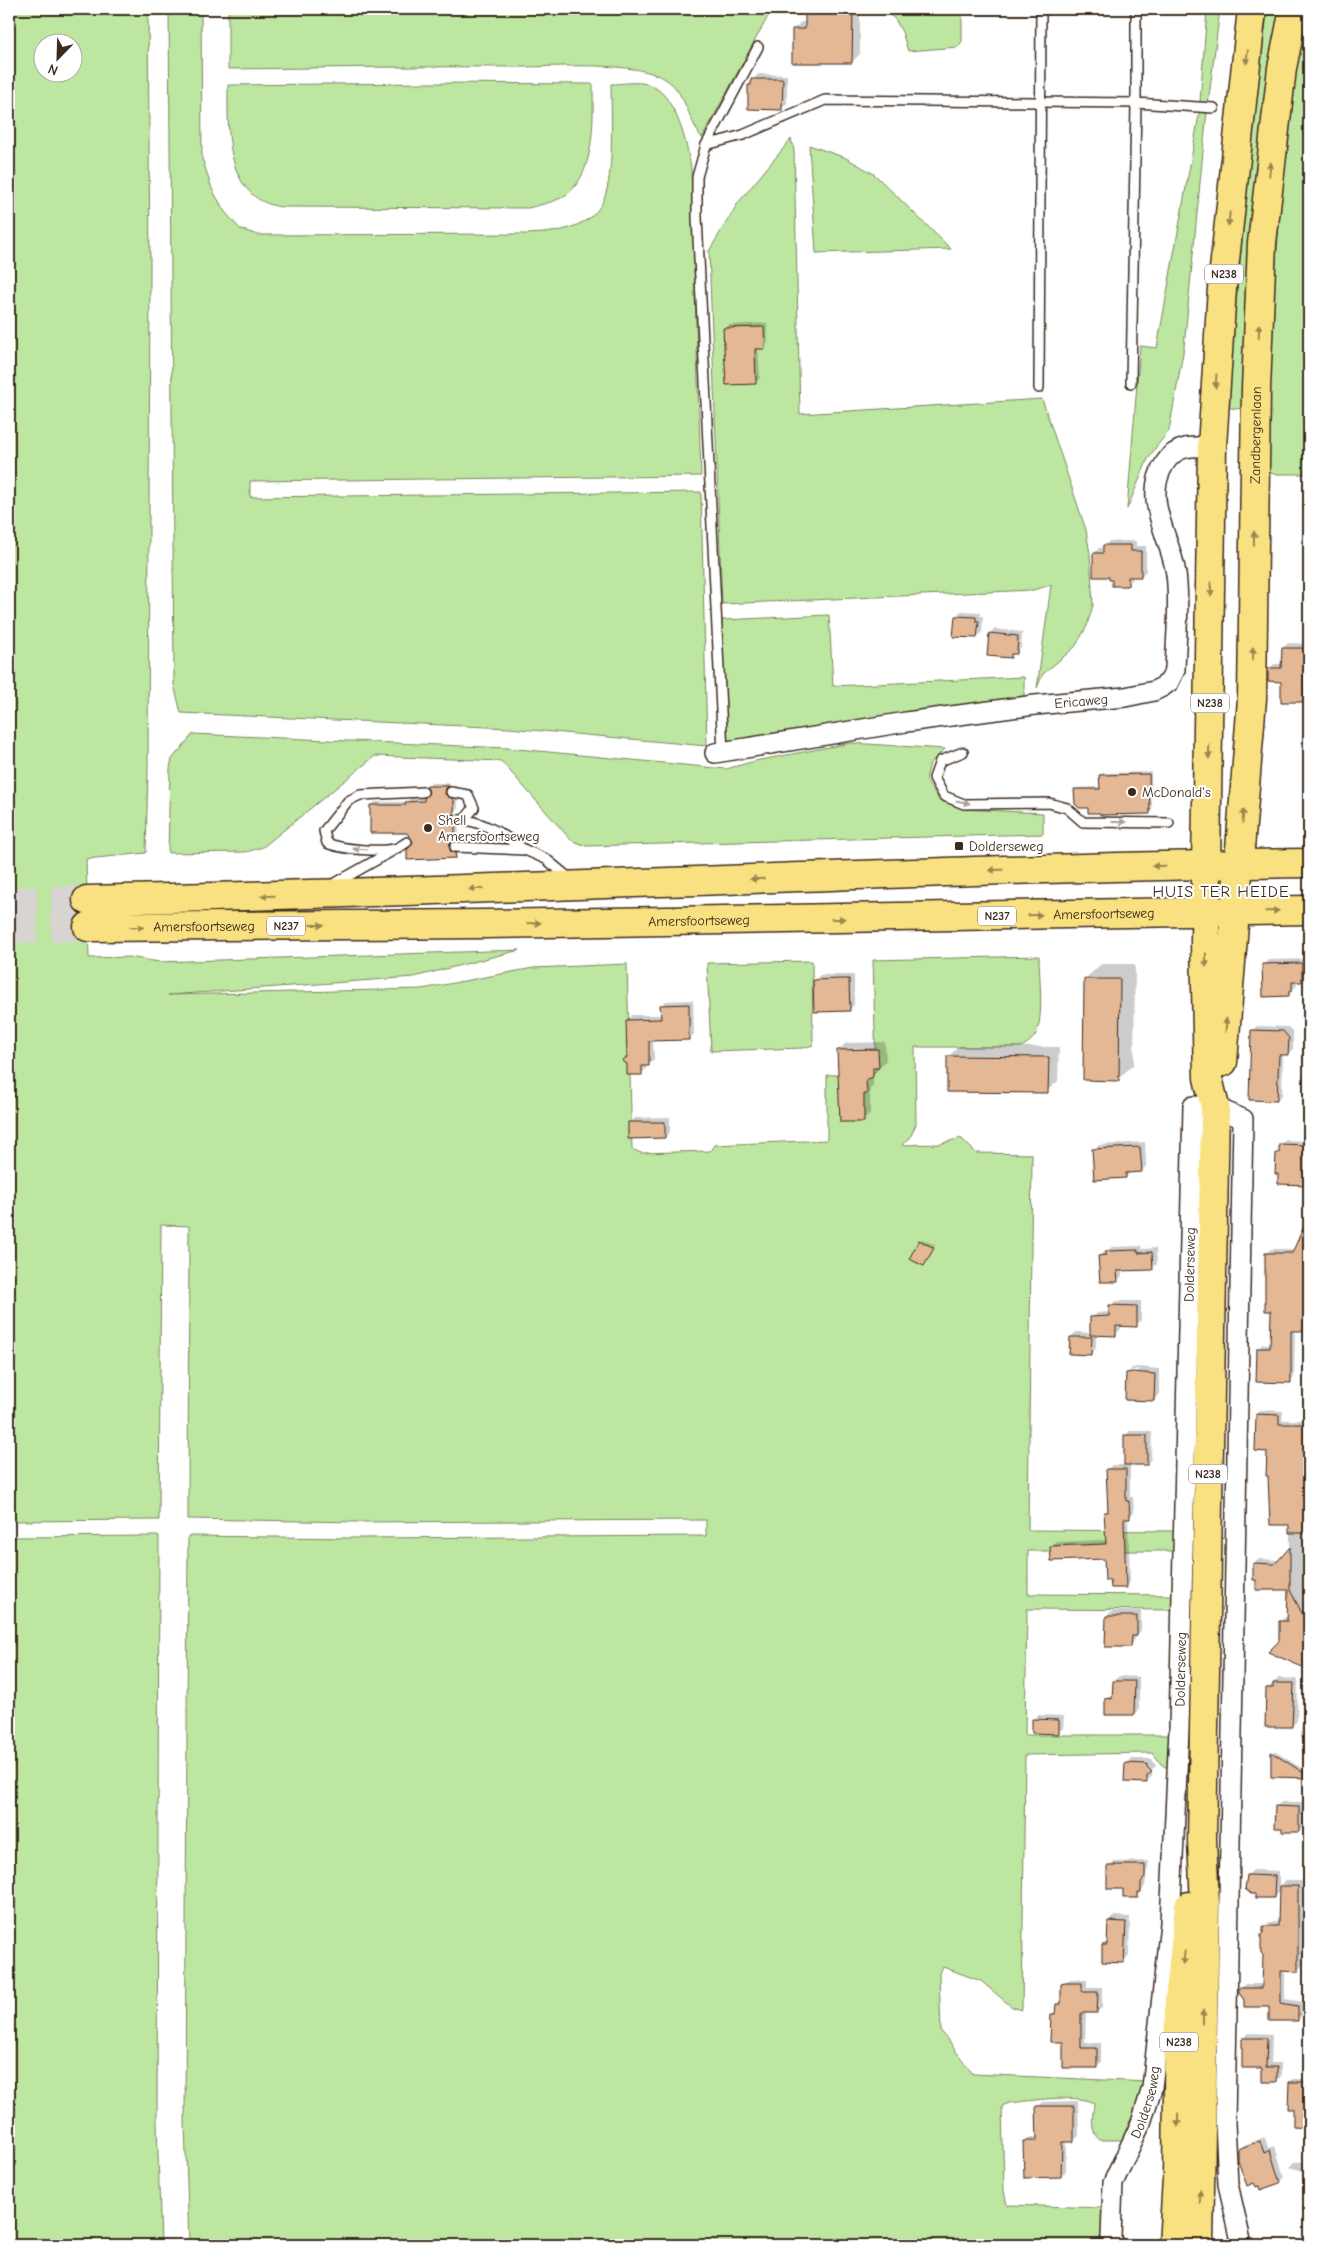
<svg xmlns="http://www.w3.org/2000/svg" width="1318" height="2254" font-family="'Comic Neue',sans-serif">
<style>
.green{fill:#bde6a1;stroke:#7c8860;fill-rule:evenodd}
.shadow{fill:#0003;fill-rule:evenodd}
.building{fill:#e4b795;stroke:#3b2a1e}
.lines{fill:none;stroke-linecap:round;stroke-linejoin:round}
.primary-tunnel{stroke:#d8d4d2;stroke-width:28;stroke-dasharray:28 14;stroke-linecap:butt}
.lane-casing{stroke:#3b2a1e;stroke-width:12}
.street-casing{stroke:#3b2a1e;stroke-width:22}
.primary-casing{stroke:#3b2a1e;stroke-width:31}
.lane{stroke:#fff;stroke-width:9}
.street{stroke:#fff;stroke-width:19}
.primary{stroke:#f9e181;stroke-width:28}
.oneway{fill:#9a8650}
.oneway2{fill:#a79f9a}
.poi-dot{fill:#3b2a1e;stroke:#fff;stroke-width:2}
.labels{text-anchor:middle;stroke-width:4;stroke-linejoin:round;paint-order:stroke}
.shield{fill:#fff;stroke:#766a62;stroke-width:1}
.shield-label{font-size:12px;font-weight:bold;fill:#3b2a1e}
.street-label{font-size:14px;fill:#3b2a1e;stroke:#fff}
.poi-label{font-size:14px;fill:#3b2a1e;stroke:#fff;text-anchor:start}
.quarter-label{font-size:16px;letter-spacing:1px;fill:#3b2a1e;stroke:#fff}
</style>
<rect width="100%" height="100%" fill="#fff"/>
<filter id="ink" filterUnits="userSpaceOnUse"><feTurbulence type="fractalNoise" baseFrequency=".02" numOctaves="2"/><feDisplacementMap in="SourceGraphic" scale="10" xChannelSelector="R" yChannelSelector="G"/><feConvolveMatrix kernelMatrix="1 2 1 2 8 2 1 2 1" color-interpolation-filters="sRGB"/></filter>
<g filter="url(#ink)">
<g class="green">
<path d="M9,9h139l2,257 -2,503 -2,84 -60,6 3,99 40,-1 30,5 361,-12 -106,27 -246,18 254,-6 111,-21 94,-4 5,185 9,4 69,-2 4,-6 113,-5v-65l46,-1 3,-5 -3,-109 166,-4c0,22 5,55 -2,75 -2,8 -9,12 -16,16h-106l1,77 -6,14 -8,7 37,-1 22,-6 15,15 56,1 -4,376 149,1 -1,20h-148v43l147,1v15l-148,-1 -2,126h147l-1,36 -10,-7 -8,-11 -128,2 -3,255 -10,-3 -31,-26 -38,-14 -4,6 2,58 32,43 174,8 -19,58h-28c-11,-8 -7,-25 -6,-37 -22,-10 -62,-2 -85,0l-7,3 2,85 3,14 97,3 -1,24 -8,13h-906l-4,-122 3,-587 169,2 349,-2v-16l-349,2 -169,-3 1,-293 -28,-1 -2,295 -150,1zM42,42h30v30h-30z"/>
<path d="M169,9h32l1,149 10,31 13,23 15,17 18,6 269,-1c20,-1 38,-2 56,-12 11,-5 20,-17 23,-29 8,-28 5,-79 5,-109 11,0 26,-3 36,0 28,7 40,59 44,84l10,308 -451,5v16l451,-5 6,254 -198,-18 -328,-15 -7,-28z"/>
<path d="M228,9h544l-70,129c-14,-18 -16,-45 -35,-58 -30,-20 -110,-13 -147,-13 -97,-1 -195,1 -292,2z"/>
<polygon points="881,9 962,9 962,41 958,47 908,51 902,32 895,19"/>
<polygon points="1207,9 1220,9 1206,121 1184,347 1169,431 1156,447 1147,461 1127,509 1140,346 1157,348 1199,115"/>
<polygon points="1268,9 1286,9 1245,406 1238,409 1226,407 1257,81"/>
<polygon points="1305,9 1309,9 1309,474 1274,474 1268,472 1260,461 1285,149"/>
<path d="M428,83l165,1c0,33 4,95 -32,114 -10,5 -22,7 -33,10l-246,-1c-58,-7 -54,-77 -54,-122z"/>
<polygon points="791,139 794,150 800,414 1042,399 1086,530 1090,554 1093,605 1087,626 1075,647 1043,674 1037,688 1051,585 1033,590 722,604 709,251 738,203"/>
<polygon points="809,145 846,158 874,174 951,249 816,253"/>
<polygon points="829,615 833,686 1024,677 1024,697 727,744 725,740 722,620"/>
<polygon points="193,734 507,748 726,769 755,761 851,743 945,749 930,763 926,780 939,800 963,809 1043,813 1043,834 586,846 571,840 501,761 375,756 263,847 246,852 168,853 170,768 172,759"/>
<polygon points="812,961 813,1045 804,1048 711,1051 707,963"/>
<polygon points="159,1536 157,2123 161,2245 9,2245 9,1537"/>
</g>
<g class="shadow">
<polygon points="806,9 873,9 860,10 860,54 852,62 793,30 801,22 806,22"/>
<polygon points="758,74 787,75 787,103 782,108 749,86"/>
<polygon points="767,323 768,343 764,347 758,348 760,378 755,383 725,329 729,325"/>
<polygon points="1109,541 1136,541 1136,546 1146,546 1146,571 1141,576 1133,576 1132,580 1127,585 1114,579 1094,553 1099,548 1104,548"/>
<polygon points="961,611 980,612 980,616 983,616 982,632 977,637 956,616"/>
<polygon points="995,629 1022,632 1021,648 1010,657 990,634"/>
<polygon points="1288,643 1309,644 1309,696 1304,701 1269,669 1274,664 1283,664 1283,648"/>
<polygon points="1151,772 1152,810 1150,812 1090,806 1076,790 1078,788 1101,787 1100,775 1103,773"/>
<polygon points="431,783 451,783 448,789 457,796 458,808 451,816 454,821 458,822 459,835 452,843 455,848 459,849 459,853 455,857 414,844 413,837 408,835 408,832 371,806 375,802 407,802 411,798 426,798 431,792 427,787"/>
<polygon points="1306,959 1306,975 1301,980 1296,980 1297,985 1289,995 1264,965 1269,960"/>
<polygon points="1101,964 1135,964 1134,1064 1118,1079 1085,979"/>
<polygon points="820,975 854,975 854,1005 849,1010 815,980"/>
<polygon points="693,1000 694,1034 689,1039 653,1040 654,1060 646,1065 646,1069 641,1074 628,1057 627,1020 632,1015 662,1015 661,1006 666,1001"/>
<polygon points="1257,1026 1288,1027 1293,1032 1293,1049 1288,1054 1283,1054 1282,1095 1277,1100 1252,1031"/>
<polygon points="885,1042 886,1060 873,1075 873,1086 870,1089 870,1114 863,1121 839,1050 846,1043"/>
<polygon points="959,1046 1059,1047 1058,1081 1047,1091 949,1056"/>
<polygon points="670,1117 670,1132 665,1137 630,1123 635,1118"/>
<polygon points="1286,1140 1309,1141 1309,1182 1307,1184 1278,1154 1280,1151 1280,1145"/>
<polygon points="1145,1142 1146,1166 1141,1171 1131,1171 1126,1177 1094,1150 1099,1145"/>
<polygon points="1309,1218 1309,1261 1304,1257 1304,1298 1309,1298 1309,1330 1295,1330 1294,1377 1290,1381 1258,1348 1263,1344 1272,1344 1273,1310 1266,1253 1271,1249 1296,1249"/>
<polygon points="922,1239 935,1245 926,1263 920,1241"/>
<polygon points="1142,1246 1142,1249 1156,1248 1157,1264 1152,1268 1122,1270 1122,1276 1117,1281 1099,1256 1112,1247"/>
<polygon points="1115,1301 1141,1301 1141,1320 1136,1325 1121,1325 1121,1329 1116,1334 1096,1334 1096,1348 1091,1354 1071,1337 1076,1332 1091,1333 1092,1318 1097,1313 1110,1312 1110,1306"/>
<path d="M1139,1367l20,2v26l-5,5 -27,-26 5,-6zM1139,1369v2l-9,2v-2z"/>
<polygon points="1261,1410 1283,1411 1282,1420 1309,1420 1309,1668 1270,1652 1280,1641 1281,1621 1285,1617 1289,1617 1289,1589 1257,1589 1254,1563 1259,1559 1280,1560 1290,1548 1290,1524 1257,1415"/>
<polygon points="1130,1431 1152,1431 1151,1459 1146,1464 1130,1463 1130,1497 1133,1497 1134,1513 1128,1518 1130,1582 1125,1586 1106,1557 1051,1547 1056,1542 1107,1540 1106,1513 1109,1509 1107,1470 1112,1465 1125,1465 1125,1436"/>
<polygon points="1112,1611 1141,1611 1141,1630 1131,1645 1107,1616"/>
<polygon points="1119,1676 1139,1677 1139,1709 1134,1714 1106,1699 1114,1694 1114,1681"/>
<polygon points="1279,1678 1298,1679 1297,1721 1292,1726 1267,1689"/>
<polygon points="1038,1715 1064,1716 1063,1728 1058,1733 1033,1720"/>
<polygon points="1306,1722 1309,1722 1309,1739 1301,1739 1301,1727"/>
<polygon points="1274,1751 1309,1773 1309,1777 1272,1776 1272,1753"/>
<polygon points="1131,1759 1152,1759 1156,1766 1152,1770 1152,1776 1147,1781 1126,1764"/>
<polygon points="1281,1802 1304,1802 1304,1826 1299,1831 1276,1807"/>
<polygon points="1309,1829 1309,1846 1304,1846 1304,1834"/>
<polygon points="1149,1861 1145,1886 1138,1897 1125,1888 1109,1867 1114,1862"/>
<polygon points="1253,1870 1279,1871 1279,1888 1285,1881 1302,1881 1303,1965 1298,1970 1285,1970 1285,1999 1303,2002 1302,2015 1298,2020 1240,1989 1245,1984 1264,1984 1265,1927 1269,1922 1280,1922 1280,1890 1274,1897 1256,1893 1248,1875"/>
<polygon points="1114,1916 1130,1917 1129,1956 1124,1961 1103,1945 1108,1940 1109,1921"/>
<polygon points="1071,1979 1087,1979 1087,1987 1102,1987 1102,2007 1097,2012 1086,2012 1085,2043 1101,2043 1101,2062 1096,2067 1064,2041 1052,2015 1057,2010 1057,2004 1062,1999 1062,1985"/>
<polygon points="1249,2033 1272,2034 1271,2063 1281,2063 1281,2076 1276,2081 1263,2067 1244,2038"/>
<polygon points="1293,2079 1309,2079 1309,2127 1294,2108 1290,2083"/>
<polygon points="1078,2101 1079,2136 1074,2140 1066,2140 1066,2171 1061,2176 1025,2142 1030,2137 1038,2137 1038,2107 1043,2102"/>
<polygon points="1265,2137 1268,2148 1275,2146 1284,2177 1279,2182 1260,2185 1255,2182 1239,2150 1244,2145"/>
<polygon points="1309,2161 1309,2173 1290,2167 1295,2162"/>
</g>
<g class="building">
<polygon points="805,9 853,9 852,63 792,63 792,29 805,29"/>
<polygon points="751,79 783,79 782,110 748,109 748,85 751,85"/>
<polygon points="764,327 765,349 755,349 756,384 726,385 723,328"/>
<polygon points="1103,545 1131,545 1131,551 1141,551 1141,577 1128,577 1128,586 1112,586 1112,580 1109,580 1109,577 1093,577 1093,553 1103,553"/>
<polygon points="955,616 976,617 976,621 979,621 977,638 953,637"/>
<polygon points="989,633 1018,636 1017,654 1011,654 1011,658 987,656"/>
<polygon points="1282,648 1305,648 1304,702 1281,702 1281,682 1268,681 1268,668 1281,668"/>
<polygon points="1149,774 1150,814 1100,815 1100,813 1088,813 1088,808 1079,808 1075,804 1074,789 1100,789 1099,775"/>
<polygon points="426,786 449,786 446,788 445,794 454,800 454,814 449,816 448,820 450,825 455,826 455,841 450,843 449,847 451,852 455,853 456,858 407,860 407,850 413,842 407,833 370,833 370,805 406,805 405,802 424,801 424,798 429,792"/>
<polygon points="1302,963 1302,982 1292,982 1292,991 1289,991 1289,996 1263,997 1262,964"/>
<polygon points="841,979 849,979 850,1011 814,1012 813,980"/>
<polygon points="1084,979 1120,979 1119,1081 1083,1080"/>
<polygon points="689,1004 689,1040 649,1041 649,1066 642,1066 642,1075 627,1075 627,1064 622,1061 627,1057 626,1020 661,1019 660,1005"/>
<polygon points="1251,1030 1283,1031 1289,1038 1288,1055 1279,1055 1277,1101 1249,1100"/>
<polygon points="878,1049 879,1068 873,1068 873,1077 866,1080 867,1094 864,1094 864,1122 840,1122 837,1050"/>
<polygon points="947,1056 1049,1057 1048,1093 947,1092"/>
<polygon points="628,1122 665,1122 665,1138 628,1139"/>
<polygon points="1279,1144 1309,1145 1308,1185 1278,1184 1278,1174 1275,1174 1276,1153 1279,1153"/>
<polygon points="1140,1147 1142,1172 1126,1173 1126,1178 1094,1180 1092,1149"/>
<polygon points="1309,1215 1309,1331 1291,1331 1291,1383 1256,1382 1257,1348 1270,1348 1271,1311 1265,1311 1265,1253 1292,1253"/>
<polygon points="919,1240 934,1248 924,1266 909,1259"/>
<polygon points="1138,1250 1138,1253 1152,1252 1153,1270 1117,1271 1118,1282 1100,1282 1098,1256 1106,1255 1106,1251"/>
<polygon points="1109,1305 1137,1306 1137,1327 1116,1326 1116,1336 1090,1335 1090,1317 1109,1316"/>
<polygon points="1070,1337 1092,1337 1091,1355 1069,1354"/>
<polygon points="1133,1372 1155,1374 1154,1401 1125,1400 1126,1373"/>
<polygon points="1256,1414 1279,1415 1279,1424 1308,1424 1309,1533 1289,1533 1289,1525 1270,1525 1268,1476 1266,1476 1267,1452 1255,1451"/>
<rect x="1124" y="1435" width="23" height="30"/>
<polygon points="1106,1469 1126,1469 1126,1501 1129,1501 1130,1519 1124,1519 1126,1588 1111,1588 1110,1580 1105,1580 1104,1559 1051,1561 1050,1546 1106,1544 1104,1512 1108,1512"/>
<polygon points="1290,1547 1290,1590 1305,1619 1305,1654 1309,1657 1309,1670 1268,1652 1279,1641 1279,1621 1287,1621 1288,1590 1256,1590 1256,1580 1253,1580 1253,1563 1275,1564"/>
<polygon points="1106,1616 1137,1616 1137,1636 1132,1636 1131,1647 1105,1647"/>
<polygon points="1113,1681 1135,1681 1134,1715 1105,1715 1105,1698 1112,1699"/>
<polygon points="1273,1683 1294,1683 1292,1727 1265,1727 1266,1688 1273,1688"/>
<polygon points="1032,1719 1059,1720 1059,1734 1032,1733"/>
<polygon points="1271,1752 1309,1776 1309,1778 1271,1777"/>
<polygon points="1125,1763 1147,1764 1147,1767 1152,1772 1147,1776 1147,1783 1124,1782"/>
<polygon points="1275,1806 1299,1807 1299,1832 1282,1832 1282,1828 1274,1828"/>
<polygon points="1114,1865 1145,1865 1145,1876 1141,1883 1141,1892 1138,1892 1138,1898 1123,1898 1123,1889 1107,1889 1107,1866 1115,1866"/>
<polygon points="1247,1875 1275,1876 1274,1898 1255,1898 1255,1894 1251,1894 1245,1889"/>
<polygon points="1279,1886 1298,1886 1298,1972 1281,1971 1281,2003 1298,2006 1298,2021 1269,2021 1269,2007 1244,2007 1244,2000 1239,1993 1239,1988 1262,1988 1263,1955 1261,1953 1261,1935 1263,1933 1263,1926 1278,1926"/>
<polygon points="1108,1921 1126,1922 1124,1963 1102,1962 1102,1945 1107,1945"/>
<polygon points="1065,1983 1082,1983 1082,1992 1098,1992 1097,2013 1081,2013 1081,2048 1097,2048 1097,2068 1063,2068 1063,2042 1050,2042 1051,2014 1055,2014 1056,2004 1061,2004 1061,1984"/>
<polygon points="1242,2038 1267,2038 1266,2067 1277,2067 1277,2082 1262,2082 1262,2068 1242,2068"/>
<polygon points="1289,2082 1306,2082 1306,2098 1309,2098 1309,2128 1293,2127 1293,2109 1288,2109"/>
<polygon points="1036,2106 1074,2106 1074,2142 1062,2142 1061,2177 1024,2178 1023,2141 1037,2141"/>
<polygon points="1260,2141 1264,2153 1270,2150 1280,2183 1260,2190 1259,2186 1256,2187 1254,2183 1247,2186 1238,2161 1238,2149"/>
</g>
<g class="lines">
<g class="primary-tunnel">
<polyline points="9,901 87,900"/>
<polyline points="9,929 88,927"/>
</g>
<defs>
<g id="lane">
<polyline points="1136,9 1136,103 1214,108"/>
<polyline points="706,145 743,135 825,100 1136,103 1131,383"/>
<polyline points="1039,388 1041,9"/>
<polyline points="723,752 697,217 697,177 706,145 758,47"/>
<polyline points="963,752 940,761 934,778 944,796 964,804 1049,803 1067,808 1083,822 1169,823"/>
<polyline points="451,792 468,795 474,808 464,820"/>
<path d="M454,820c27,-2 51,16 71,30"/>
<path d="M407,842c-3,2 -7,5 -10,6 -14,5 -57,1 -70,-5l-3,-12 24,-30 12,-6 63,-3"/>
<polyline points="455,847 525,850 546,859 569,878"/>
<polyline points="332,885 394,850"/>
</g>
<g id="street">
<path id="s1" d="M715,753l191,-31 129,-17 90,-8 29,-6 8,-4 7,-5 6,-12c1,-31 5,-65 1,-96 -5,-37 -35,-75 -11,-111 11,-18 28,-17 47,-16"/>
<path id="s2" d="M1113,2245l-2,-8 2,-54 28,-60 11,-35 18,-165 9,-194 14,-623 22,1 28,12 -18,1004 3,61 14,61"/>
</g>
<g id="primary">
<path d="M87,900c408,-8 815,-31 1222,-37"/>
<path id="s3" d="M88,927l397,-3 824,-14"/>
<path id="s4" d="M1223,1062l29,-363 4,-310 6,-146 20,-175 12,-59"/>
<polyline points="1173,2245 1177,2178 1179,2001 1189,1906"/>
<polyline points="1199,2245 1205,1904 1202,1841 1215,1107 1208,1078 1205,941 1212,447 1222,288 1252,9"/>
</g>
</defs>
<use href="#lane" class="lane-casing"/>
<use href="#street" class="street-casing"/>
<use href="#primary" class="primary-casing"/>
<use href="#lane" class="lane"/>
<use href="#street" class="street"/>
<use href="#primary" class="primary"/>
</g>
<defs><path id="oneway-solid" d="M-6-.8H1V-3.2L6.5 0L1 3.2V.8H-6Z" transform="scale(1.25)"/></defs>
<g class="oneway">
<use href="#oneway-solid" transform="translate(1247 57) rotate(97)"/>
<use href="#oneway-solid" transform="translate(1270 169) rotate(-83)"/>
<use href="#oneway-solid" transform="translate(1229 219) rotate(96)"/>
<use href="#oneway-solid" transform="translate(1259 331) rotate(-88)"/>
<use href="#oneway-solid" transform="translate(1216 381) rotate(94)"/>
<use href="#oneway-solid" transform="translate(1254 538) rotate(-89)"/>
<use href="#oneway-solid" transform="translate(1211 589) rotate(91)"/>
<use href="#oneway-solid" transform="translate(1253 654) rotate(-89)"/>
<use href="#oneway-solid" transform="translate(1209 752) rotate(91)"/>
<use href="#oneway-solid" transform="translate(1243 816) rotate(-86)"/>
<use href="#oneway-solid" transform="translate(1159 866) rotate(179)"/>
<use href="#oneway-solid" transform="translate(996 870) rotate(179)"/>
<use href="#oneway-solid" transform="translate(757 879) rotate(178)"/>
<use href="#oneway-solid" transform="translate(476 889) rotate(178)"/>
<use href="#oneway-solid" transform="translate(268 896) rotate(179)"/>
<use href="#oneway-solid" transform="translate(1272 911) rotate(-1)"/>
<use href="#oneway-solid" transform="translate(1035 915) rotate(-1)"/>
<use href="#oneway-solid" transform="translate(838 919) rotate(-1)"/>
<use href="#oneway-solid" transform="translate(534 923) rotate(-1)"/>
<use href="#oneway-solid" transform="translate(317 925)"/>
<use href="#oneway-solid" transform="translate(137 927)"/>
<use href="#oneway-solid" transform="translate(1206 960) rotate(89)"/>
<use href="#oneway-solid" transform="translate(1226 1025) rotate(-86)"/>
<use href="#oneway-solid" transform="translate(1184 1958) rotate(96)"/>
<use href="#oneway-solid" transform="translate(1203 2017) rotate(-89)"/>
<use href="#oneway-solid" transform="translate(1178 2120) rotate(91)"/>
<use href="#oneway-solid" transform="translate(1200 2197) rotate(-89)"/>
</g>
<g class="oneway2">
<use href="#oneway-solid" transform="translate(963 802) rotate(12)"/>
<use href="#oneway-solid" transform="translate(1119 822)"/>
<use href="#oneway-solid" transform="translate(360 849) rotate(-178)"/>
</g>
</g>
<g class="poi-dot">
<circle cx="1132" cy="792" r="5"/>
<circle cx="428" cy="828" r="5"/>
<rect x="954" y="841" width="10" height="10" rx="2.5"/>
</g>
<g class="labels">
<g class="shield">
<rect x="1205" y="264.5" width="38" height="19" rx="4"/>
<rect x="1191" y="693.5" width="38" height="19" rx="4"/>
<rect x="978" y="906.5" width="38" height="19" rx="4"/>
<rect x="267" y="916.5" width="38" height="19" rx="4"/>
<rect x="1189" y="1464.5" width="38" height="19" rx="4"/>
<rect x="1160" y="2032.5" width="38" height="19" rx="4"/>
</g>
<g class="shield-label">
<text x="1224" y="278">N238</text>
<text x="1210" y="707">N238</text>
<text x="997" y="920">N237</text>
<text x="286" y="930">N237</text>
<text x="1208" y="1478">N238</text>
<text x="1179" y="2046">N238</text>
</g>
<g class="street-label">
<text dy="5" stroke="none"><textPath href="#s4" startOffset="628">Zandbergenlaan</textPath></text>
<text dy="5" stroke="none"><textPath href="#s1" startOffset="370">Ericaweg</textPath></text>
<text dy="5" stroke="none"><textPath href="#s3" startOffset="1016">Amersfoortseweg</textPath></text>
<text dy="5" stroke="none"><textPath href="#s3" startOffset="611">Amersfoortseweg</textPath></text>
<text dy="5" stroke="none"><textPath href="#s3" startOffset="116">Amersfoortseweg</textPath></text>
<text dy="5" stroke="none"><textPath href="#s2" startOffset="990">Dolderseweg</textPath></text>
<text dy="5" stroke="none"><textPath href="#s2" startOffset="585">Dolderseweg</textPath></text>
<text dy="5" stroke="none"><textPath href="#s2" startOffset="150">Dolderseweg</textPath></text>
</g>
<g class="poi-label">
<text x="1142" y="797">McDonald's</text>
<text x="438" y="825">Shell<tspan x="438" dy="16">Amersfoortseweg</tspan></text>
<text x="969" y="851">Dolderseweg</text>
</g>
<g class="quarter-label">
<text x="1221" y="897">HUIS TER HEIDE</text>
</g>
</g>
<rect width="1318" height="2254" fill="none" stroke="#fff" stroke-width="30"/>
<rect x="15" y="15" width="1288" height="2224" fill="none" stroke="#3b2a1e" stroke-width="2" filter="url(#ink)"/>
<g transform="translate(58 58) rotate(203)"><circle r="24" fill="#ffffff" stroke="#b1aaa5"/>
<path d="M0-4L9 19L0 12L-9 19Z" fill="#3b2a1e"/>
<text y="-8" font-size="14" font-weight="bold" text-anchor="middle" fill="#3b2a1e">N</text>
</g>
</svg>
